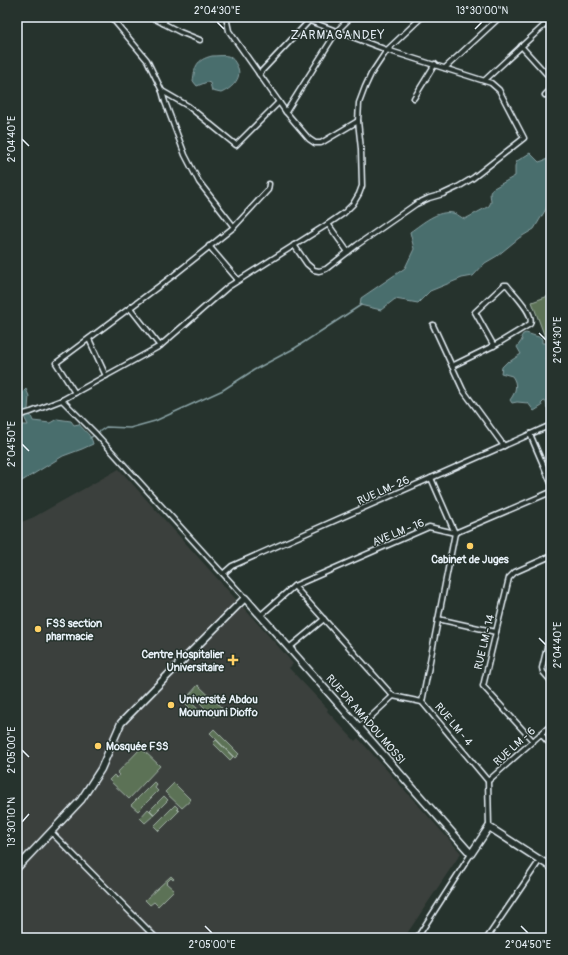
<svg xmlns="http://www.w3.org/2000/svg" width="568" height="955" font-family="Pangolin,sans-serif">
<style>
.built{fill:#3b403d}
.green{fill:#5c7256;stroke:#a2b2a7}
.water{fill:#496e6d;stroke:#89a2a5}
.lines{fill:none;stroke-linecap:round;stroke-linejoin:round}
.stream{stroke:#89a2a5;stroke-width:1.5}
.street-casing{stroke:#e8f1f8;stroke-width:7}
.secondary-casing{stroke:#e8f1f8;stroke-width:9}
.street{stroke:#26332d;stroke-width:4}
.secondary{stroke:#26332d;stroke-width:6}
.ticks{fill:none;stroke:#e8f1f8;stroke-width:1.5}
.poi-dot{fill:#ffd166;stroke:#26332d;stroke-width:1.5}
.labels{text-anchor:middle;stroke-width:3;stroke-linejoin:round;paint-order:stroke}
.street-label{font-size:11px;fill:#e8f1f8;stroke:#26332d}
.poi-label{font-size:11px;font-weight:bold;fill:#e8f1f8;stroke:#26332d;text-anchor:start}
.neighbourhood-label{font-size:12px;letter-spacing:1px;fill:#e8f1f8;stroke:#26332d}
.neatline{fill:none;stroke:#e8f1f8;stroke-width:1.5}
.ticks-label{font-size:10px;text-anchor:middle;fill:#e8f1f8}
</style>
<rect width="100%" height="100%" fill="#26332d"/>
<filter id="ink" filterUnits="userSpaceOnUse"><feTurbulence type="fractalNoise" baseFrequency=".025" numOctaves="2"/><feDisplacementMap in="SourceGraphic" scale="8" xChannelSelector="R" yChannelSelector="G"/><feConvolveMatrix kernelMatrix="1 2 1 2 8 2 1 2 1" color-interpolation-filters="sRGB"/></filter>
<g filter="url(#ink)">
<polygon class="built" points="119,469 284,653 293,664 289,668 328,709 327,711 355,741 358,738 461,853 404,938 17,938 17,524 34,517"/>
<g class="green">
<polygon points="551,295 551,347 549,348 532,302"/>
<polygon points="198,685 222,708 215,716 213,716 191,694 189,695"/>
<polygon points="186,698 199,710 195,713 182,700"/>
<polygon points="214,729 239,754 235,758 210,733"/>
<polygon points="216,740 233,757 230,760 213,743"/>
<polygon points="141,748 160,766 129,799 109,780 114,775 117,778 119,775 117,773"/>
<polygon points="154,782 157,785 155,788 158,791 138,811 131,805"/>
<polygon points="174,783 191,800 182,808 165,792"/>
<polygon points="164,796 168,800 154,814 150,810"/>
<polygon points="175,805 178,808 177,809 179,811 159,831 154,826"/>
<polygon points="148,809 154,815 145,823 140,818"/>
<polygon points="171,876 174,879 173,880 171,878 166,883 174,890 158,906 154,902 150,905 145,900"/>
</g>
<g class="water">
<path d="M212,56c5,0 11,-1 16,0 6,3 7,6 10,12 4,11 -7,21 -17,25l-9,-2 -2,-8 -3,-1 -10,4 -4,-5c2,-15 3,-21 19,-25z"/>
<path d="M530,153l9,9 12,-4v40l-2,6 -15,25 -15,9 -22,18 -12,7 -12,13 -11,2 -32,13 -12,12 -23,-4 -14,11 -21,-5 1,-7 44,-30 9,-19 -4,-17c13,-9 27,-22 43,-19 5,1 8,5 12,6l24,-13 2,-4 -1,-9 2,-4 23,-13v-10l2,-5z"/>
<path d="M526,333l16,5v5h9v8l-6,8 5,6 1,4v25l-3,3 2,3 -1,8h-2l-1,-6 -2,-1 -3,3 1,2 -8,5 -6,-8 -11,-1 -5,1 -2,-3c6,-8 8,-16 2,-24l-11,-3 1,-6 6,-6 1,1 12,-8 -4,-7 5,-7 -1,-3 2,-3z"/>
<path d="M26,389l3,7 -1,13 5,12 17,2 7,-4 14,2 3,4 5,-1c6,8 12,10 14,20l-11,5 -19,7 -46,28v-51l4,-8h7l-7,-14 -4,-3v-10z"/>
</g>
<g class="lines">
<polyline class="stream" points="90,438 106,427 130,428 155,421 223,390 254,370 295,348 361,305"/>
<defs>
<g id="street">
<polyline points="111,17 147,60 162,91 165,102 185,155 199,182 234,227"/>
<polyline points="151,17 180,32 200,40"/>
<polyline points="226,17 229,31 286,112 309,139 315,143 321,143 358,121"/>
<polyline points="163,23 166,17"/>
<polyline points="521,46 551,79"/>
<polyline points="445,68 500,17"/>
<polyline points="259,74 310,20"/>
<polyline points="485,80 551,19"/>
<polyline points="162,91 188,106 236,145 279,102"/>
<polyline points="545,95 551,89"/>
<polyline points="414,98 435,64"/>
<polyline points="286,112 337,31 351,17"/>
<polyline points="328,224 348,252"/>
<polyline points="294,245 307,264 314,270 319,271 326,269 357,245 416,204 429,198 443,194 458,187 473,178 524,138 499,90 491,83 387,50 299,17"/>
<polyline points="209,246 238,280"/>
<polyline points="130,308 160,346"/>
<polyline points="433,325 463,390 504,446"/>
<polyline points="89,339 106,376"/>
<path d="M452,366l45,-22 33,-20c5,-10 -17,-31 -23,-39h-3l-29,27 19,34"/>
<polyline points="75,393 56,363 174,275 234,227 268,190 269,184"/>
<polyline points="62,400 96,434 245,598"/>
<polyline points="17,416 31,412 62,400 160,346 228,287 328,224 344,213 353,204 359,194 362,186 361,149 358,121 359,103 365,87 371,74 387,50 422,17"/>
<polyline points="530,434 551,483"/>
<polyline points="431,478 455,533"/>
<polyline points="455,533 422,702 488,781 489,827"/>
<polyline points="224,573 232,566 551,425"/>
<polyline points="294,586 393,696 422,702"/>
<polyline points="261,615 294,586 429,527 455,533 551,492"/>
<polyline points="438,619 496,632"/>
<polyline points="551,631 542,668 543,672 551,681"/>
<polyline points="289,648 324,619"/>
<polyline points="360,727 393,696"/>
<polyline points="541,734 547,741 551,743"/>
<polyline points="533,741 483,686 509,578 515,572 551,556"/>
<polyline points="488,781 551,725"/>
<polyline points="51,832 156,938"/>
<polyline points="417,938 471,854"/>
<polyline points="487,938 540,860"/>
</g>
<polyline id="secondary" points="17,868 81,800 101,769 121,723 168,675 245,598 471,854 489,827 551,867"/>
</defs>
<use href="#street" class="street-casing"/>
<use href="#secondary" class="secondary-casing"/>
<use href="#street" class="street"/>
<use href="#secondary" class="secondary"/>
</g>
</g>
<path class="ticks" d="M217,22l7,7M475,29l7,-7M22,139l7,7M539,333l7,7M22,444l7,7M539,638l7,7M22,750l7,7M22,822l7,-8M205,926l7,7M521,926l7,7"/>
<g class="poi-dot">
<circle cx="470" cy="546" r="4"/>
<circle cx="38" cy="629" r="4"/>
<path d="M231 654h4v4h4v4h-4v4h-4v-4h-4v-4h4z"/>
<circle cx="171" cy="705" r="4"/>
<circle cx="98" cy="746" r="4"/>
</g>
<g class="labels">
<g class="street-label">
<text transform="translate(383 490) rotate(-24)" y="4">RUE LM- 26</text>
<text transform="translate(398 532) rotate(-22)" y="4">AVE LM - 16</text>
<text transform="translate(484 642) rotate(-77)" y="4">RUE LM - 14</text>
<text transform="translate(366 719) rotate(49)" y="4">RUE DR AMADOU MOSSI</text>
<text transform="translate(454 724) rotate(50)" y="4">RUE LM - 4</text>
<text transform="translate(514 746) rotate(-42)" y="4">RUE LM - 6</text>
</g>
<g class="poi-label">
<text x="470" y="563" text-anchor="middle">Cabinet de Juges</text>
<text x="46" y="627">FSS section<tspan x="46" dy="13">pharmacie</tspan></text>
<text x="224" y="658" text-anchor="end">Centre Hospitalier<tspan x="224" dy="13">Universitaire</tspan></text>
<text x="179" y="703">Université Abdou<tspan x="179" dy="13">Moumouni Dioffo</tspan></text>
<text x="106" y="750">Mosquée FSS</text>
</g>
<g class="neighbourhood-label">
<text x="338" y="39">ZARMAGANDEY</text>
</g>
</g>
<rect width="568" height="955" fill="none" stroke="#26332d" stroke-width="44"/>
<rect x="22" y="22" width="524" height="911" class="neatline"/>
<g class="ticks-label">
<text x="217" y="14">2°04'30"E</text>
<text x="482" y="14">13°30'00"N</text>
<text transform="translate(11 139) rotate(-90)" y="4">2°04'40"E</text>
<text transform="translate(557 340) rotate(-90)" y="4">2°04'30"E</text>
<text transform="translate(11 444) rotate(-90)" y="4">2°04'50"E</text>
<text transform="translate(557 645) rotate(-90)" y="4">2°04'40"E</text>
<text transform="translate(11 750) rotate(-90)" y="4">2°05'00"E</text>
<text transform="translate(11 822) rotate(-90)" y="4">13°30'10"N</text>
<text x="212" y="948">2°05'00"E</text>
<text x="528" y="948">2°04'50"E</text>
</g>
</svg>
